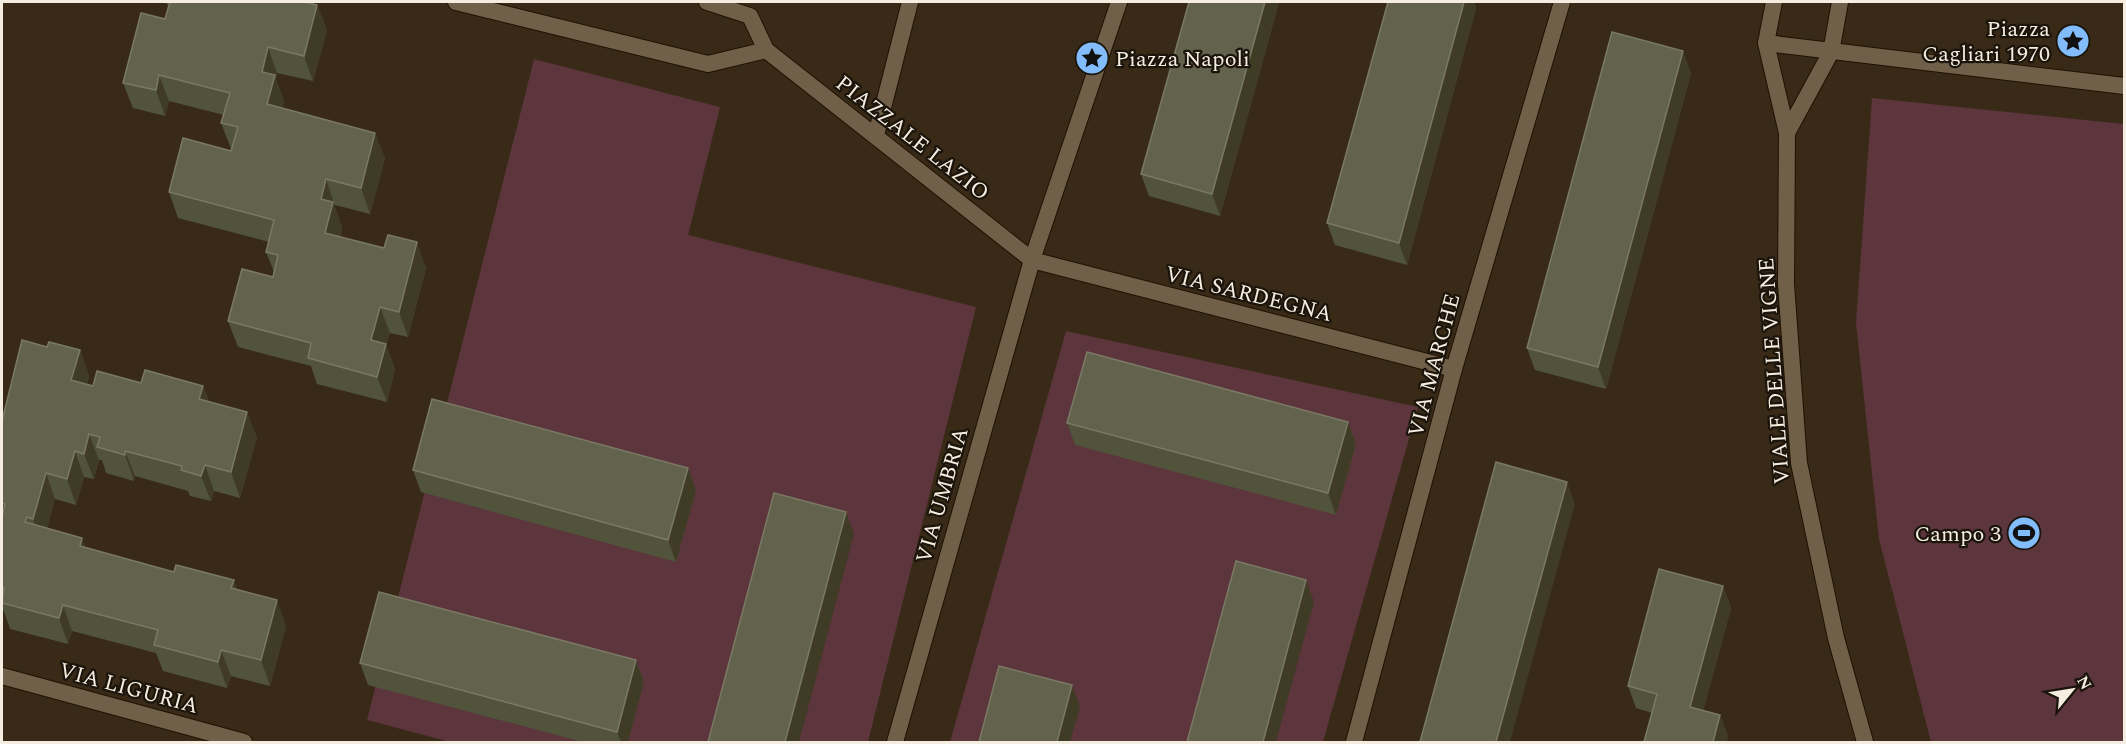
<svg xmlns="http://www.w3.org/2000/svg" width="2126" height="744" font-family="Spectral,serif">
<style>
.grass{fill:#5c353d}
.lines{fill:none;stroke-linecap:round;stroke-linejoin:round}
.service-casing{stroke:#1f1201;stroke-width:18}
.minor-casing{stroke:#1f1201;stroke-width:18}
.tertiary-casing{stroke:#1f1201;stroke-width:18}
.service{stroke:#70604a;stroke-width:16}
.minor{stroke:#70604a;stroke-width:16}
.tertiary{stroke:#70604a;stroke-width:16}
.wall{fill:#51533b}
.shaded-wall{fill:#403b25}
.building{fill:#63634d;stroke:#7a7964;stroke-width:1.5}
.labels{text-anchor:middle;stroke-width:4.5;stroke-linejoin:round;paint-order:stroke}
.poi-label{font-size:22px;fill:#f6ede1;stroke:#1a140b;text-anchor:end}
.street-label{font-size:22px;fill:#f6ede1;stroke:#1a140b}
</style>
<rect width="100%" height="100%" fill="#382a16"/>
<g class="grass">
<polygon points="534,59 720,107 688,235 976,307 868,742 450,742 367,720"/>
<polygon points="1872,98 2124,124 2124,742 1931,742 1879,539 1856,323"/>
<polygon points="1066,331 1418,407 1323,742 950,742"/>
</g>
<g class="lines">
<defs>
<g id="service">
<polyline points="1766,43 2124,86"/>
<polyline points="1032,260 1119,2"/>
</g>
<g id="minor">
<polyline points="456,2 708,64 766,50"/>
<polyline points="707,2 750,16 766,50 1032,260 1454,369"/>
<polyline points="876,135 910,2"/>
<polyline points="2,676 244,742"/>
<polyline points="895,742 1032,260"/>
<polyline points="1354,742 1454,369 1562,2"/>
</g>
<g id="tertiary">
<polyline points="1774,2 1766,43 1787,133 1786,284 1799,463 1836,638 1865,742"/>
<polyline points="1787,133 1831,52 1840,2"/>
</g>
</defs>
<use href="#service" class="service-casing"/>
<use href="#minor" class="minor-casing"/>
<use href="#tertiary" class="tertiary-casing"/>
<use href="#service" class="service"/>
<use href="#minor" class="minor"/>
<use href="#tertiary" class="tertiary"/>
</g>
<g class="wall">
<polygon points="166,2 306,2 317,5 327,30 313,81 277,73 276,79 284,101 282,108 385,158 370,214 335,205 335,207 342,228 340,237 426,268 408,337 390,333 386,345 395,369 387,402 317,384 311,366 238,347 228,321 273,277 274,272 266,252 269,242 178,218 169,192 231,151 232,149 231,149 221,123 224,115 169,101 165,116 133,108 123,83 165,19 168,6"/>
<polygon points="1189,2 1279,2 1220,216 1149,196 1141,174"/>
<polygon points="1388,2 1474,2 1476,8 1407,265 1335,245 1327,223"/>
<polygon points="1691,73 1606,389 1535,370 1527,348"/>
<polygon points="47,347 80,350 89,376 87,384 93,386 141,383 203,386 209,401 257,437 240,498 214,491 211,501 190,496 188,491 135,476 134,481 106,473 102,460 99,460 94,479 84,477 76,505 55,499 47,528 85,548 237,590 286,626 270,686 231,676 227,688 163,671 156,653 72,631 68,644 10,629 4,611 2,610 2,421"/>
<polygon points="1348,422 1356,444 1336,515 1075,445 1067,423"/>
<polygon points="688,468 696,490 676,562 421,492 413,470"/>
<polygon points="1723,586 1731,608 1703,711 1720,715 1728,737 1636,708 1628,686"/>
<polygon points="636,660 644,682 628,742 583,742 368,685 360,663"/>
</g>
<g class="shaded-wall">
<polygon points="1265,2 1279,2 1220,216 1212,194"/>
<polygon points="1464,2 1474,2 1476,8 1407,265 1399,243"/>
<polygon points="317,5 327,30 313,81 304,56"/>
<polygon points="268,47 277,73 276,79 284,101 276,130 267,104 262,72"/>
<polygon points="1683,51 1691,73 1606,389 1598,367"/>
<polygon points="159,75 169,101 165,116 156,90"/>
<polygon points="375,133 385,158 370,214 361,188"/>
<polygon points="326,179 342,228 335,259 325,233 321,199"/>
<polygon points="417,242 426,268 408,337 399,312"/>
<polygon points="380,307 390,333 386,345 395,369 387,402 377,377 371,340"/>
<polygon points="80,350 89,376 81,405 71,380"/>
<polygon points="203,386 213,411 199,399"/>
<polygon points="247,412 257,437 240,498 231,472"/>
<polygon points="1348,422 1356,444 1336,515 1328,493"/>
<polygon points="89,434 99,460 94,479 84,454"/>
<polygon points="75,451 84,477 76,505 67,479"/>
<polygon points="125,451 135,476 134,481 125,455"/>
<polygon points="205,465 214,491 211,501 201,476"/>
<polygon points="688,468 696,490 676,562 668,540"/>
<polygon points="46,473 55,499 43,545 33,519"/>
<polygon points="1567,482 1575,504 1510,742 1496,742"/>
<polygon points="846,512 854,534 799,742 785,742"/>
<polygon points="82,538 91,564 80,546"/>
<polygon points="234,580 243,606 231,588"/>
<polygon points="1306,580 1314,602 1276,742 1263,742"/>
<polygon points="1723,586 1731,608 1698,729 1690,707"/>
<polygon points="277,600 286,626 270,686 261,660"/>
<polygon points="63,605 72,631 68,644 59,618"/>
<polygon points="221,650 231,676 227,688 218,662"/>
<polygon points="636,660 644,682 628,742 621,742 617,732"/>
<polygon points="1072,685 1080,707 1070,742 1057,742"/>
<polygon points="1720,715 1728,737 1727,742 1713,742"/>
</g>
<g class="building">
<polygon points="170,2 306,2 317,5 304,56 268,47 262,72 275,75 267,104 375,133 361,188 326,179 321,199 333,202 325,233 384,248 388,235 417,242 399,312 380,307 371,340 386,344 377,377 308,358 311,343 228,321 242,269 273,277 278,255 266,252 274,220 169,192 183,138 231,151 238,127 221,123 230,93 159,75 156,90 123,83 141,13 165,19"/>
<polygon points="1189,2 1265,2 1212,194 1141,174"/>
<polygon points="1388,2 1464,2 1399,243 1327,223"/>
<polygon points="1612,32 1683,51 1598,367 1527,348"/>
<polygon points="22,340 47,347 49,342 80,350 71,380 93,386 97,371 141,383 145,370 203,386 199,399 247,412 231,472 205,465 201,476 181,470 182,466 125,451 125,455 97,447 100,437 89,434 84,454 75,451 67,479 46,473 33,519 27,517 25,522 82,538 80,546 174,572 176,565 234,580 231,588 277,600 261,660 221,650 218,662 154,645 158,630 63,605 59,618 2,603 4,588 2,587 2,517 5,504 2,503 2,421"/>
<polygon points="1087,352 1348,422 1328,493 1067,423"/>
<polygon points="432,399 688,468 668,540 413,470"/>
<polygon points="1496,462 1567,482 1496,742 1420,742"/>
<polygon points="774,493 846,512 785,742 708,742"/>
<polygon points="1236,561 1306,580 1263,742 1187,742"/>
<polygon points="1659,569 1723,586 1690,707 1720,715 1713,742 1644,742 1657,694 1628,686"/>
<polygon points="379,592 636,660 617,732 360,663"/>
<polygon points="999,666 1072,685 1057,742 979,742"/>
</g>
<defs>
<symbol id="sight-disc" viewBox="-11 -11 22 22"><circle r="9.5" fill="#82bcfa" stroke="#1a140b"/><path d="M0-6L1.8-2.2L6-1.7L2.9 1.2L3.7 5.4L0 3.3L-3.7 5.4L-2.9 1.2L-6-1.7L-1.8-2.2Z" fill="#111"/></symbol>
<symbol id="stadium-disc" viewBox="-11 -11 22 22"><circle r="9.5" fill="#82bcfa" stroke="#1a140b"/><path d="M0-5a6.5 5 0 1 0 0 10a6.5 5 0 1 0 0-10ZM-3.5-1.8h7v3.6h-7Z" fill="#111"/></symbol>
</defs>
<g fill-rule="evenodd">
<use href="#sight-disc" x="2054" y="22" width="38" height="38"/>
<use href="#sight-disc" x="1073" y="39" width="38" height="38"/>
<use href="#stadium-disc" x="2005" y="514" width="38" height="38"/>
</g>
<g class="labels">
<g class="poi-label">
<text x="2050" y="36">Piazza<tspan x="2050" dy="25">Cagliari 1970</tspan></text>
<text x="1115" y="66" text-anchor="start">Piazza Napoli</text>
<text x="2001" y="541">Campo 3</text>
</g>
<g class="street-label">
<text transform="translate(913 137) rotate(38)" y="8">PIAZZALE LAZIO</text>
<text transform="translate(1249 293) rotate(14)" y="8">VIA SARDEGNA</text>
<text transform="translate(1433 365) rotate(-75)" y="8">VIA MARCHE</text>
<text transform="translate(1773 371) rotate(-94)" y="8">VIALE DELLE VIGNE</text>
<text transform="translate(941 495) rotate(-74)" y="8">VIA UMBRIA</text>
<text transform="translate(129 687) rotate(15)" y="8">VIA LIGURIA</text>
</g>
</g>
<rect width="2126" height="744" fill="none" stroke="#f6ede1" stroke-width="6"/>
<g transform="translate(2072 690) rotate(60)" stroke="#1a140b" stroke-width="4.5" paint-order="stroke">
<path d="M0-4.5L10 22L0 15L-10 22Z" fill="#f6ede1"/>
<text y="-9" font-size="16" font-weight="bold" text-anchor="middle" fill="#f6ede1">N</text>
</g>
</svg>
